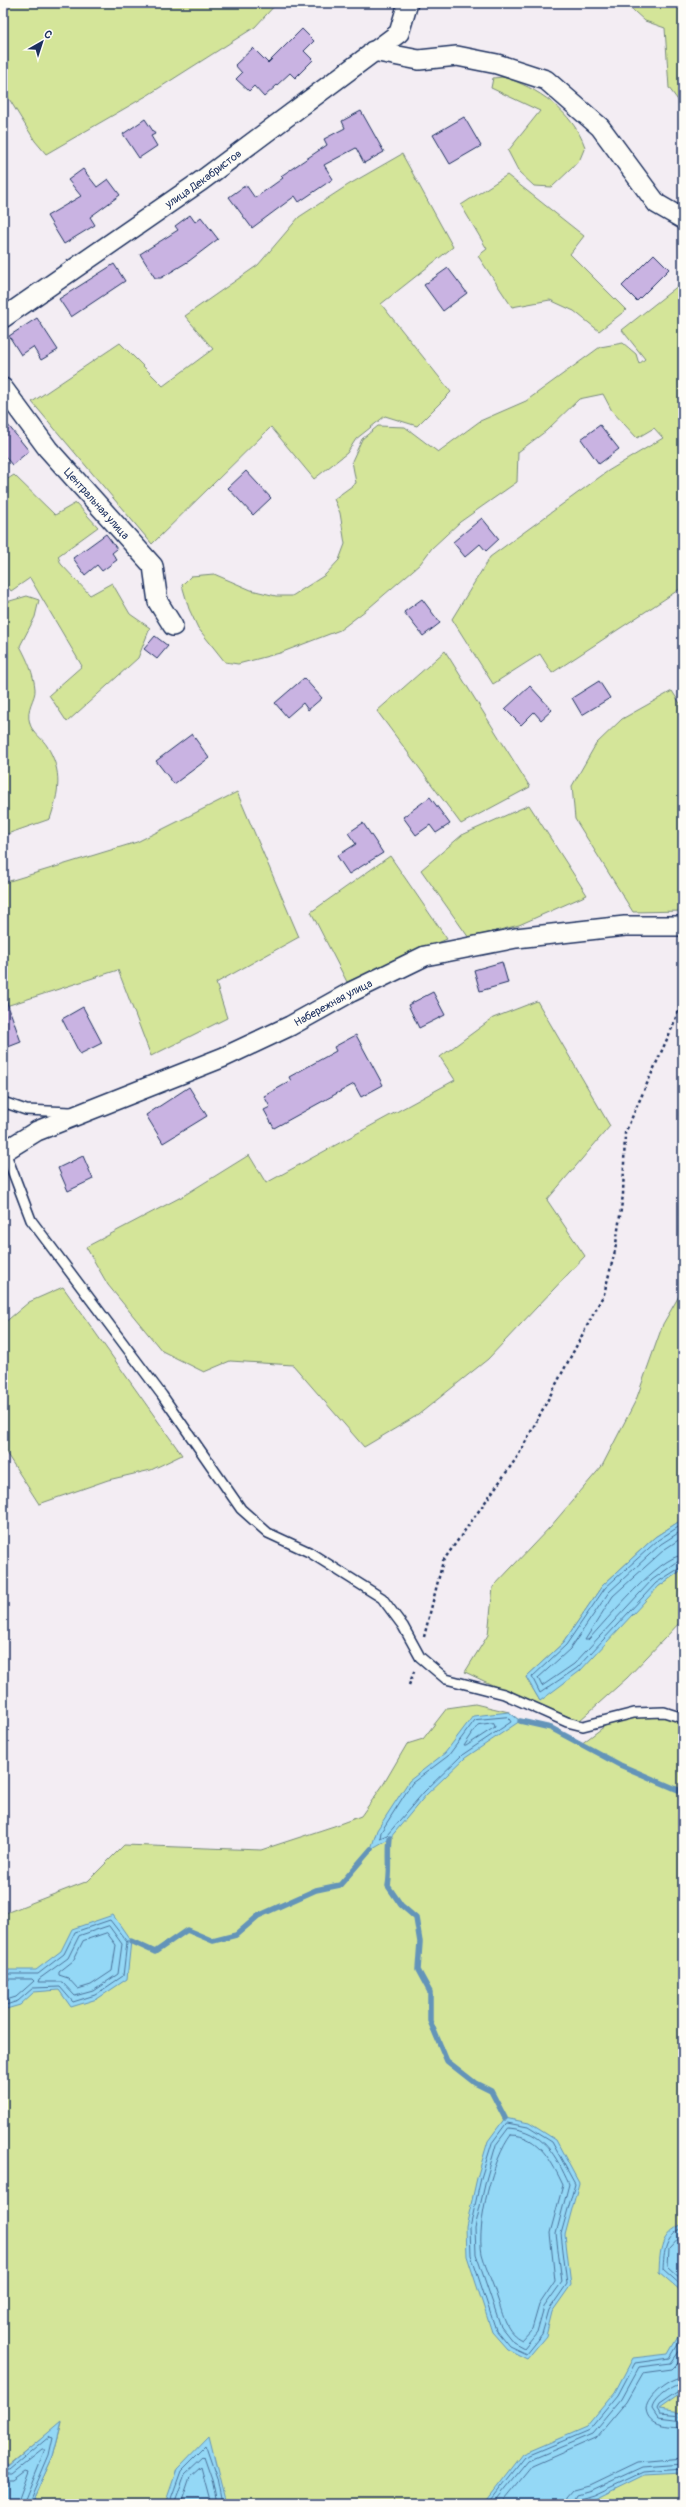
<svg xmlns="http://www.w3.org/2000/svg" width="686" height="2507" font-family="Pangolin,sans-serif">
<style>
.green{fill:#d4e599;stroke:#788a7c}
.water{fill:#94d8f6;stroke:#6494b9}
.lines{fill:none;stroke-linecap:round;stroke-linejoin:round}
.shore{stroke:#4b739b;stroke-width:1}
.stream{stroke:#6494b9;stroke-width:5.5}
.building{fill:#c9b3e2;stroke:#1b2f5e}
.service-casing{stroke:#1b2f5e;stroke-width:12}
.minor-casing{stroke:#1b2f5e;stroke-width:22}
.path{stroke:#1b2f5e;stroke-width:2.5;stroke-dasharray:3 3;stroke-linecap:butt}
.service{stroke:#fdfcf7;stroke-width:9}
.minor{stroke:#fdfcf7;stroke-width:19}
.labels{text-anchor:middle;stroke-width:3.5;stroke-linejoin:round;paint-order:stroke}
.street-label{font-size:11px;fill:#1b2f5e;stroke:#fdfcf7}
</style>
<rect width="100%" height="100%" fill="#f3edf3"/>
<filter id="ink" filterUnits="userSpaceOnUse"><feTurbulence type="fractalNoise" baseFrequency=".025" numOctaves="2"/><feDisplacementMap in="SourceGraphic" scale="8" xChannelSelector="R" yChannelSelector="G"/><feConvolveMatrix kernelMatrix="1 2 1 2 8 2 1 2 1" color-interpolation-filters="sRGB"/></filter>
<g filter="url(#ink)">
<g class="green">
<polygon points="3,3 277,3 255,27 148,95 46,154 35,141 3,89"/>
<polygon points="625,3 683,3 683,107 669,88 665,28 645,21"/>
<path d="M503,77c34,10 70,35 82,70l-5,12 -9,10 -19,18 -18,-1 -15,-14 -11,-21 32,-40 -49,-23 2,-10z"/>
<polygon points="402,154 453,247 381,304 451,392 417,426 385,416 356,439 347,453 314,479 271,427 152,544 32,402 120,343 163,386 213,349 185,316 258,265 299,217 348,185"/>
<polygon points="507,175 584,236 570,254 626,310 599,331 574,311 550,300 512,307 478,256 487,249 461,205"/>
<polygon points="679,285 683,287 683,587 552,673 540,654 493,684 452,619 490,557 608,471 663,438 654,428 637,438 612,411 603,394 579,399 546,431 518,452 517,482 460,522 432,548 420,564 370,607 340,630 280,653 238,664 225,662 198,628 189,609 182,585 191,576 214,574 251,590 276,596 292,596 325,575 339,560 345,544 340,513 334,499 356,483 352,461 362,439 378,426 405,427 438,452 480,421 526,401 600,347 623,343 636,354 639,364 645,359 622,330"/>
<polygon points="14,475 55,515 76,503 98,527 58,556 61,564 90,595 112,583 130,614 150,628 138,658 67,722 49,695 82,666 30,578 11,591 3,580 3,482"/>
<path d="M27,596l12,4 -4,17 -15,29c7,13 14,28 15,43 1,10 -10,19 -5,35 2,8 13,15 17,22 16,26 12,46 3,73l-43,15 -4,-2v-229z"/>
<polygon points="445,651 530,787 461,824 377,711"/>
<polygon points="672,691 683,708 683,911 633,912 575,819 572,786 596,744 622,719"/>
<polygon points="237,792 299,937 216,983 227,1018 151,1056 118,970 3,1007 3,883 137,842"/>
<polygon points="529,805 587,895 519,925 469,938 421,870 462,835"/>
<polygon points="390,856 447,939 347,982 311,912"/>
<polygon points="537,1001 610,1126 547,1200 585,1256 488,1359 418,1415 364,1447 293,1365 230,1361 204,1372 162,1351 108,1285 86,1247 183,1196 249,1155 266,1183 455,1080 440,1057 493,1018"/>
<polygon points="63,1287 182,1455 151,1470 108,1480 39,1504 3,1448 3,1324 29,1302"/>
<polygon points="683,1289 683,1519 655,1537 602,1586 563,1643 526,1677 540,1701 659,1586 683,1569 683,1619 627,1678 579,1721 507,1692 465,1672 488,1635 493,1587 551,1526 602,1466 636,1400 663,1324"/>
<polygon points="475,1704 509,1712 520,1721 551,1728 581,1744 617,1717 669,1714 683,1722 683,2504 31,2504 53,2456 62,2422 8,2466 3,2458 3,1914 88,1881 124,1845 261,1850 334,1826 361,1816 383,1785 407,1744 423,1739 447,1708"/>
</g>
<g class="water">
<polygon points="683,1519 683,1569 659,1586 580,1671 540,1701 526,1677 563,1643 602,1586 655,1537"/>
<polygon points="509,1712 520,1721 465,1758 426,1795 390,1838 371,1849 377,1830 409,1781 445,1753 473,1716"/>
<polygon points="113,1915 131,1941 127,1979 97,1999 71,2007 59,1990 34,1992 20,2005 3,2010 3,1970 36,1970 61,1951 72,1929"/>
<polygon points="505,2118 529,2123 556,2140 579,2183 565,2235 571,2285 552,2312 546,2336 527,2359 507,2349 492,2332 467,2256 466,2227 477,2178 488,2141"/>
<path d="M683,2224v168l-24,17 24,3v61l-39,2 -49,24 -19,5h-92l39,-50 63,-27 29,-35 18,-34 35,-4 15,-26 -2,-37 -22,-19c1,-22 1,-38 24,-48z"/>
<polygon points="62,2421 53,2456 31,2504 3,2504 3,2458 9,2466"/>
<polygon points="209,2436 226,2504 165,2504 177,2469"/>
</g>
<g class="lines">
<g class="shore">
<polyline points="683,1524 658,1540 605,1588 566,1645 532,1677 540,1693 577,1668 656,1583 683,1566"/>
<polyline points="683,1530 661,1544 609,1592 570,1649 538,1678 542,1686 574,1664 652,1580 677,1562 683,1561"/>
<path d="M683,1537l-18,12 -52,47 -28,44h3c18,-19 71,-84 95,-85"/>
<polygon points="508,1717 511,1722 462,1755 424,1792 387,1835 380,1838 381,1832 412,1783 448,1756 475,1720"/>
<polygon points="494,1723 495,1727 466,1746 464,1746 478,1725"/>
<polygon points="109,1926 122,1944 118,1974 93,1991 75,1996 62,1982 38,1982 39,1979 68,1958 79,1936"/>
<polygon points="107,1933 116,1945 112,1971 91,1985 78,1989 68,1978 59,1975 59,1972 73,1961 83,1941"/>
<polyline points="3,1974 38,1974 64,1954 75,1932 110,1920 127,1942 123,1976 95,1995 73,2002 60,1987 33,1988 18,2001 3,2006"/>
<polyline points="3,1979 32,1979 34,1981 16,1997 3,2001"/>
<polygon points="507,2123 528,2127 552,2142 575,2184 561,2234 567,2284 549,2310 542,2334 526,2354 509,2346 496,2330 471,2255 470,2228 481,2178 492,2143"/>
<path d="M509,2128c35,3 47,28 60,56l-13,50 6,48 -18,25 -7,25 -13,16 -11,-6 -12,-15 -25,-73 -1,-26 11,-48 10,-35z"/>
<path d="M511,2135c28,0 42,29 52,50l-13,48 5,48 -16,24 -7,24 -10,11c-16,-7 -19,-25 -24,-40 -4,-15 -12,-30 -16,-46 -6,-30 11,-96 29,-119z"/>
<path d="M683,2228c-18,8 -19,24 -20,41l20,18"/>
<polyline points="683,2234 669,2249 668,2267 683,2281"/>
<path d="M683,2378c-13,0 -36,18 -37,31 2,18 23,17 37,18"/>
<path d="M683,2384c-10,1 -30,15 -31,25l6,9 25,3"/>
<polyline points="683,2389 659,2405 657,2409 660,2414 683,2416"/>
<polyline points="3,2465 6,2469 11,2469 50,2436 53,2437 49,2455 28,2504"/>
<polyline points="3,2473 13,2473 42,2450 45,2450 23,2504"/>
<polyline points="3,2479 14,2479 26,2470 29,2471 17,2504"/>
<polyline points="169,2504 181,2471 206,2446 217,2478 222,2504"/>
<polyline points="174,2504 185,2474 204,2456 212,2479 217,2504"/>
<polyline points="181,2504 190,2477 201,2467 211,2504"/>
<polyline points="488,2504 525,2457 589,2430 618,2395 635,2363 670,2358 683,2336"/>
<polyline points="493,2504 528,2461 592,2434 622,2398 639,2367 671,2363 683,2346"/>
<polyline points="501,2504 532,2466 596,2438 627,2401 643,2373 672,2369 683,2358"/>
<polyline points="567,2504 569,2496 575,2489 590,2485 638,2462 683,2458"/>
<polyline points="573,2504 578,2494 592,2490 642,2467 683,2464"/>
<polyline points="578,2504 581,2499 594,2495 643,2472 683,2469"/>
</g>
<g class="stream">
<polyline points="520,1721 551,1728 620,1765 683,1792"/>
<path d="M390,1838c-2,16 1,32 -2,48l13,19 15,13 4,24 -2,28 12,22v29l17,40 28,22 16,8 14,27"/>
<polyline points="131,1941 155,1952 187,1930 213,1941 236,1935 258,1916 316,1890 340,1885 371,1849"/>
</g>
</g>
<g class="building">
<polygon points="302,29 314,41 304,51 313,60 295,78 290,73 264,97 254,86 249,91 236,79 242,73 235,65 253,48 268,63"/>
<polygon points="361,111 384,152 364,163 356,148 324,165 333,179 299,202 295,196 252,228 229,197 246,185 255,198 283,178 281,176 327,145 324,139 345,128 342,121"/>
<polygon points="464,117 481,146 450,164 433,135"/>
<polygon points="145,119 155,134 151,136 157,146 139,158 123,134"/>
<polygon points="83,169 97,187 108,179 120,195 90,217 95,225 64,244 47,216 81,196 68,180"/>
<polygon points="190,215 195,222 201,217 218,239 189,261 161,278 155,278 140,254 178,230 175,226"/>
<polygon points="654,254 669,269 637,301 622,286"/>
<polygon points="114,264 125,281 71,317 59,299"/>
<polygon points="448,268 467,293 443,311 424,285"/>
<polygon points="37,318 58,350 41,360 33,347 21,355 9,336"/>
<polygon points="3,419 29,451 12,465 3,454"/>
<polygon points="600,425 619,449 599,464 581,439"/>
<polygon points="246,471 271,498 253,515 228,488"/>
<polygon points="482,518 499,539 486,551 480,544 465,557 453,542"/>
<polygon points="106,534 117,549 112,553 117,560 102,571 97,565 85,575 73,558"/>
<polygon points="422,599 440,623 423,636 404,612"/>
<polygon points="155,636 168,646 157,659 144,649"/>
<polygon points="304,678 322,698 308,710 303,703 287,717 275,703"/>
<polygon points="599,681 610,698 582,715 572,698"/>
<polygon points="530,686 552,710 541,720 534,712 521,725 505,709"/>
<polygon points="192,734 209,758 174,784 156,761"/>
<polygon points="430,797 450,824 436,833 430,825 416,835 403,817"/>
<polygon points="363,823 383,853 349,874 337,856 356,844 348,833"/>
<polygon points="502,962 508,983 480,991 474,970"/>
<polygon points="433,992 445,1015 419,1028 408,1005"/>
<polygon points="3,997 5,997 21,1042 3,1049"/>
<polygon points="83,1007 102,1043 80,1054 62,1019"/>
<polygon points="356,1035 383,1085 361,1097 354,1084 274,1128 264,1110 270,1107 264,1096 291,1081 289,1077 336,1051 334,1047"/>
<polygon points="189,1087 207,1116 163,1143 146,1115"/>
<polygon points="83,1156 93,1179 68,1191 58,1168"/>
</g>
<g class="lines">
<defs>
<g id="service">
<polyline points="3,1102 26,1110 70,1112"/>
<polyline points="4,1149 31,1220 162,1395 241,1509 268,1533 309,1552 382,1598 403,1626 420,1657 446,1679 504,1694 567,1722 583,1726 634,1713 664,1712 683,1718"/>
</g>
<g id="minor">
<polyline points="373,51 419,60 457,56 497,64 546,80 600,127 657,204 683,219"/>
<path id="s1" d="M3,318l198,-137 198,-148 9,-30"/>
<path id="s2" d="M3,388l45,61 105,117 5,36 15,24"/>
<path id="s3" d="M3,1152l34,-21 187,-74 66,-31 61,-34 74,-36 91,-18 109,-12h58"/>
</g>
</defs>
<use href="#service" class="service-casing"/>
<use href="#minor" class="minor-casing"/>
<g class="path">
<polyline points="424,1637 443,1561 518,1456 604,1294 615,1251 623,1195 625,1133 672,1028 683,998"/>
<polyline points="409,1685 415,1669"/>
</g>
<use href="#service" class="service"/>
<use href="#minor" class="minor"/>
</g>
</g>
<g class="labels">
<g class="street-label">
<text dy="4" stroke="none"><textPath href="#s1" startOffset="244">улица Декабристов</textPath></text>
<text dy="4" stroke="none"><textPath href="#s2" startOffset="149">Центральная улица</textPath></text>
<text dy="4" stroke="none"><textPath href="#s3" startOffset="363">Набережная улица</textPath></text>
</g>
</g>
<rect width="686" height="2507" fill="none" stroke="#fdfcf7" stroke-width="16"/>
<rect x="8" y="8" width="670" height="2491" fill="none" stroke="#1b2f5e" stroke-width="1.5" filter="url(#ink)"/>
<g transform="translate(42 42) rotate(39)" stroke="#fdfcf7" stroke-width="3" paint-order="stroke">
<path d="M0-3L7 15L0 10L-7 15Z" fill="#1b2f5e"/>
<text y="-6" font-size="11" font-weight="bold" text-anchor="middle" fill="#1b2f5e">С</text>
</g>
</svg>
